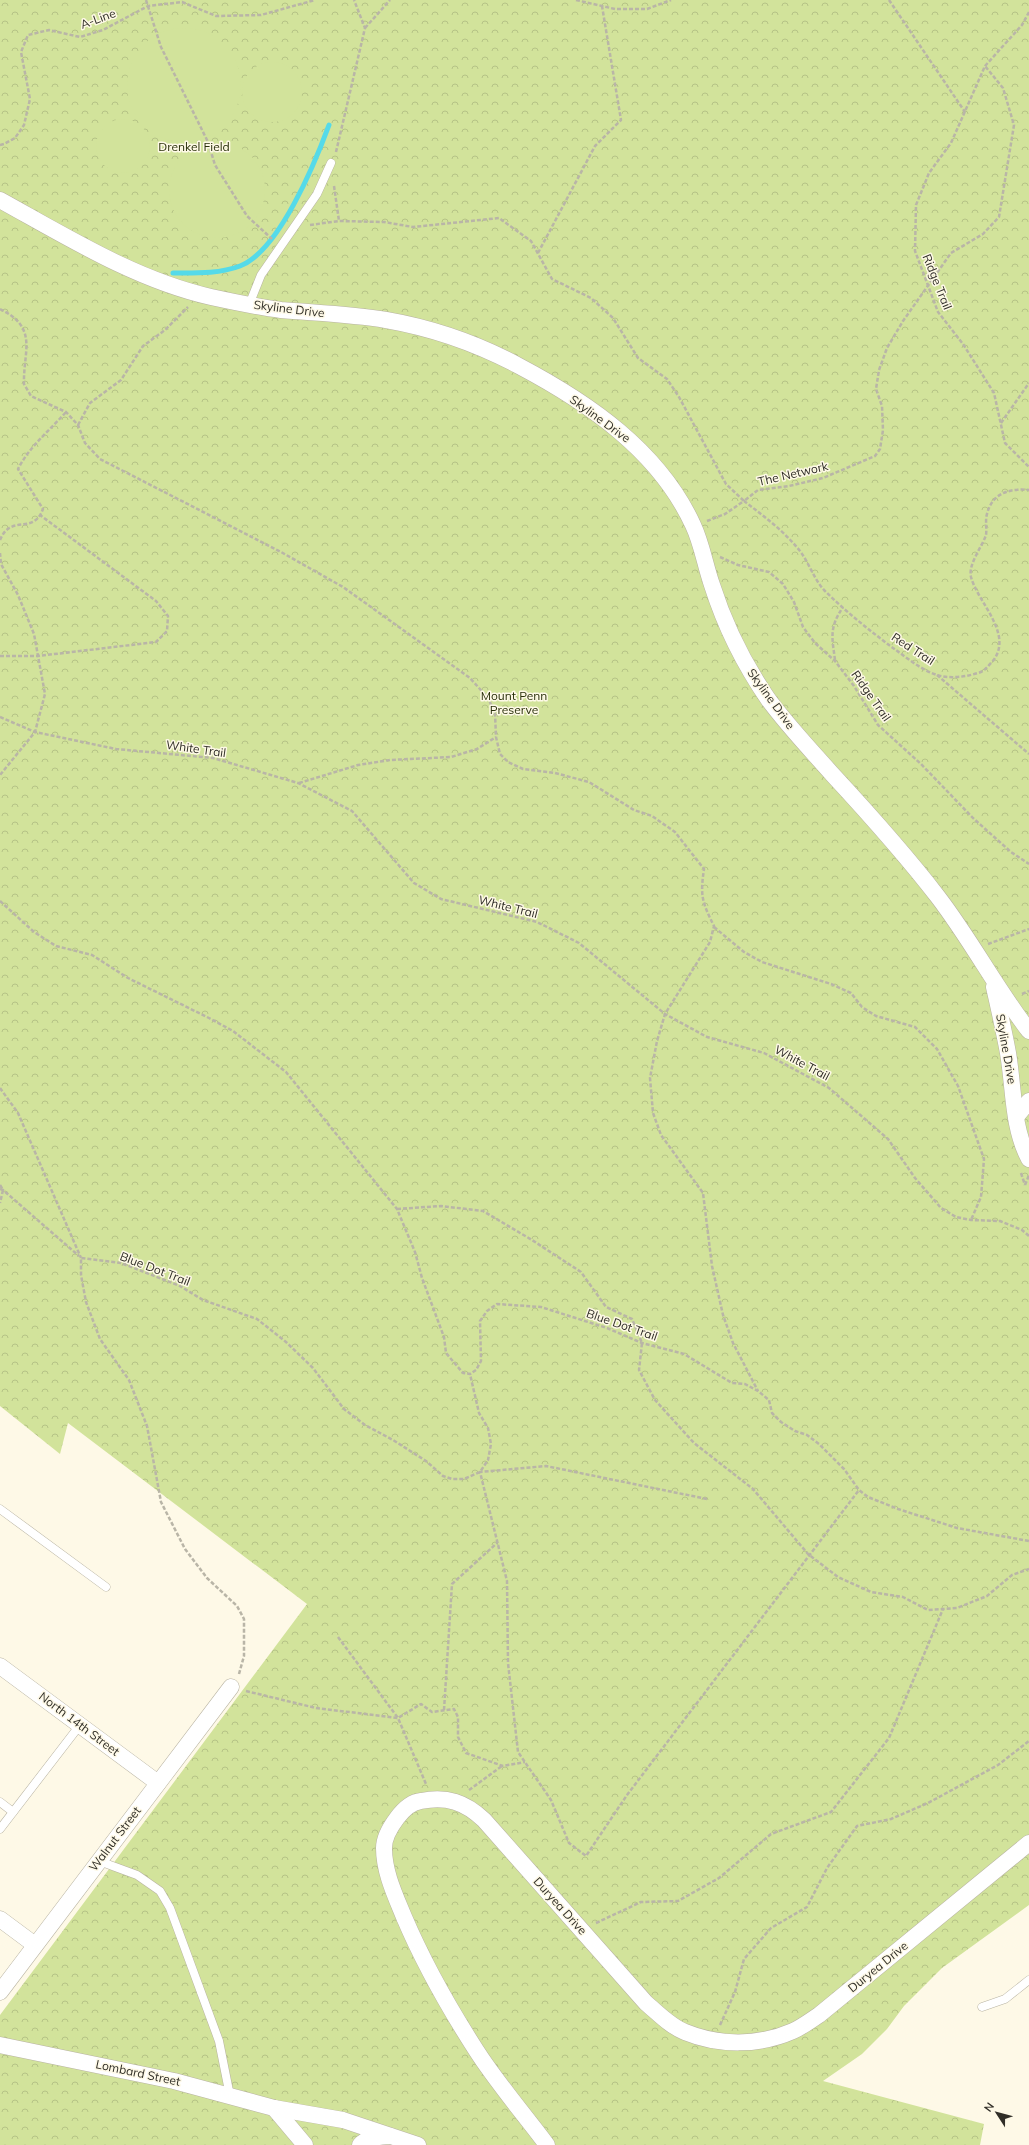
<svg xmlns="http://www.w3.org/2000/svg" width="1029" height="2145" font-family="Mulish,sans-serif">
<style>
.park{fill:url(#park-crowns)}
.pitch{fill:#d2e39b}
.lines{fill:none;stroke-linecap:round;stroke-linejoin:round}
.stream{stroke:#55dae9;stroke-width:5}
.lane-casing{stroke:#b8b3a2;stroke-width:9}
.street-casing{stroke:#b8b3a2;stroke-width:17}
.path{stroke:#b9b5a7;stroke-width:2.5;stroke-dasharray:4 2;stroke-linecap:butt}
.lane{stroke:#fff;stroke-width:8}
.street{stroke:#fff;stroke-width:16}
.labels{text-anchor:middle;stroke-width:3;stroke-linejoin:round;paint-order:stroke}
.street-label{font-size:12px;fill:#302e27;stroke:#fef9e7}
.park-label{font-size:12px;fill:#29300a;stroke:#fef9e7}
</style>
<defs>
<pattern id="park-crowns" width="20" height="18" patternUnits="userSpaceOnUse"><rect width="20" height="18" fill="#d2e39b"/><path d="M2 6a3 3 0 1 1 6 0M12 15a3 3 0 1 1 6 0" fill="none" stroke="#b5c386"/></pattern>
</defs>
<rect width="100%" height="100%" fill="#fef9e7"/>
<polygon class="park" points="0,0 1029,0 1029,1905 942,1968 904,2006 887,2029 862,2054 823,2081 984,2124 980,2145 0,2145 0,2015 307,1604 68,1423 60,1454 0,1406"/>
<g class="pitch">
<circle cx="184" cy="85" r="57"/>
<circle cx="272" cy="92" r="30"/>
<circle cx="123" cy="146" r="27"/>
<circle cx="217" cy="190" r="48"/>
</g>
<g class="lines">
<path class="stream" d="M173,273c22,0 46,1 67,-7 39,-15 75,-103 89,-141"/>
<defs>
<g id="lane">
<polyline points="249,305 261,275 317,194 331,163"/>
<polyline points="0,1509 106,1587"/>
<polyline points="0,1802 13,1812"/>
<polyline points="0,1829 80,1725"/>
<polyline points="99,1861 137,1875 160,1891 170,1908 219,2041 230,2096"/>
<polyline points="982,2007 1005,1999 1029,1980"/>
</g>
<g id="street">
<path d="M0,200c67,37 136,80 211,97 23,5 46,10 70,13 35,3 70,4 105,10 46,8 92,24 133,46 70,37 140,85 174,159 9,19 12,40 19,60 13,41 32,79 56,114 19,26 42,50 64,75 37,40 73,80 106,123 33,43 58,91 91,134"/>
<path d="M994,987c5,22 10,44 14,66 6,35 4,74 21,106"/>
<polyline points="1016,1117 1029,1101"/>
<polyline points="0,1666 158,1783"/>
<polyline points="0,1919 35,1945"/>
<polyline points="0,1992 231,1687"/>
<polyline points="0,2045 174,2081 274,2108 343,2120 418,2145"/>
<polyline points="274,2108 305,2145"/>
<path d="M360,2145c7,-8 19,-8 30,-9"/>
<path d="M547,2145c-23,-31 -50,-62 -71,-95 -27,-42 -52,-86 -72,-133 -9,-22 -20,-45 -20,-69 0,-11 7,-22 13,-30 6,-8 14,-16 24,-17 26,-5 44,1 63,19l162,183c12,10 24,23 39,29 34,14 74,14 108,-1 9,-4 18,-11 26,-16l210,-172"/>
</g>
</defs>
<use href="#lane" class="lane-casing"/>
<use href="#street" class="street-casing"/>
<g class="path">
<polyline points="146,0 161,47 208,142 215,165 247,216 272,239"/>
<polyline points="576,0 615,9 647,9 671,0"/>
<polyline points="889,0 965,112"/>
<polyline points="1029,12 1022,25 985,66 951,143 929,173 916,205 915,251 938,312 963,344 994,393 1005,443 1029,467"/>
<polyline points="365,28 390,0"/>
<polyline points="0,145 4,144 15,138 24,125 30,99 21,52 28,35 49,30 80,37 103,30 148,6 182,2 216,16 261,15 315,0"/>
<polyline points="336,152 365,28 354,0"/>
<polyline points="334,186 339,221"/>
<polyline points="310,225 339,221 384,222 413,227 499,218 531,241 552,279 591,298 613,318 638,358 667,379 679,397 726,484 744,501 758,490 789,486 823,478 875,456 880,449 883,430 882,406 876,389 879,370 887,348 903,321 951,253 983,234 999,217 1014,125 1003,88 985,66"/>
<polyline points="538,253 595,146 621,120 602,6"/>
<path d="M0,309c39,19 23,42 24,75l7,12 35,16 12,13 7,18 15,16 181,93 62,35 127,91 18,20 7,15 1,24 4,17 8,8 15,7 32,4 34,9 45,28 18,6 23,16 29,37c-4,27 -2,33 10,57l-4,16 -45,72 -8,27 -7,37 3,35 8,22 42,58 9,73 11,49 10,28 25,48"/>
<polyline points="1001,423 1029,383"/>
<polyline points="78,425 90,403 121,380 143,346 165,330 188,307"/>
<path d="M707,521l18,-7 19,-13c21,16 40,30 56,50 9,12 14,28 24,39 21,21 45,40 69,58 13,9 28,22 44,27 13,4 28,2 41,-2 7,-2 9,-6 14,-11 23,-27 -14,-59 -21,-85 -3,-13 11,-30 15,-42 1,-7 -1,-15 1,-21 5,-21 23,-26 42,-24"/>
<path d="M0,540c11,-27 33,-4 43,-31l-25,-40c11,-22 32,-39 48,-57"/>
<polyline points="0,553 1,564 18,595 34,634 45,694 35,732 0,775"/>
<polyline points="720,557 738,565 769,572 783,584 794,602 803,627 815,643 835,661 854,686 878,725 921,764 973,818 1011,852 1029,864"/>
<polyline points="0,656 38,656 156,642 167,631 168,616 156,601 40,515"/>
<path d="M835,660c-3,-23 -6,-32 8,-53"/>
<polyline points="937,675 1029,754"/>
<polyline points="0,717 35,732 116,749 213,758 298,783 352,811 414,883 441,899 537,922 579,943 665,1014 707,1037 764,1053 829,1088 888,1139 915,1178 941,1208 956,1217 971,1220 1000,1221 1022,1230 1029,1236"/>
<polyline points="299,783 358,765 390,760 451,757 477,749 496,737"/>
<polyline points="0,901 34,932 56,946 92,955 128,978 209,1018 233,1031 286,1072 397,1209 415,1252 422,1278 444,1337 446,1353 463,1373 470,1374 476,1370 481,1361 480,1321 487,1311 497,1304 541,1307 607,1328 642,1343 684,1354 732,1383 745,1384 758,1391 769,1400 772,1413 781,1422 795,1431 807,1435 819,1444 844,1469 859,1490 868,1497 898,1509 957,1528 1029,1541"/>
<polyline points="714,927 744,952 762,962 831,984 851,993 862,1007 876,1016 915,1027 937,1049 958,1086 984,1159 981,1197 971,1220"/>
<polyline points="988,944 1029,929"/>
<polyline points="1022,994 1029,991"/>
<polyline points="0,1088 18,1113 81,1258"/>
<polyline points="1021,1173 1025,1185"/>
<polyline points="0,1185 3,1190 0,1203"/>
<polyline points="1025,1185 1029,1175"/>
<polyline points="0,1189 3,1190 79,1256"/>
<polyline points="397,1209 441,1206 483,1211 532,1240 581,1272 606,1307 632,1319 642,1343 639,1370 655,1400 694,1443 753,1489 808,1554 838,1577 871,1592 903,1597 928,1610 943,1609 957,1608 987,1596 1012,1575 1029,1569"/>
<polyline points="707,1499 546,1466 480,1472 507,1581 508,1663 518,1752 551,1800 569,1843 586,1856 627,1795 859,1490"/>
<polyline points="338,1637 398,1718 421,1704 432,1712 454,1709 458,1717 458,1737 466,1753 503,1766 525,1762"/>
<polyline points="239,1674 244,1656 244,1619 237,1606 207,1578 185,1549 161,1502 147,1426 129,1380 100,1339 86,1302 81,1275 81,1258 121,1263 180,1286 203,1300 257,1319 286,1342 313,1368 344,1409 365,1425 393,1440 426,1461 443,1476 452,1479 464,1479 480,1472 488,1460 491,1444 488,1428 479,1413 470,1374"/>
<polyline points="246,1691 316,1708 398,1718 426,1784"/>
<polyline points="444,1710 452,1584 497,1543"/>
<polyline points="469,1790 502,1766"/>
<polyline points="596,1923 641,1902 678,1901 719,1878 771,1834 831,1812 889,1738 943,1609"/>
<polyline points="720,2025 735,1992 744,1959 771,1928 807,1907 827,1868 857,1826 891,1819 928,1803 998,1765 1029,1741"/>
</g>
<use href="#lane" class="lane"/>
<use href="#street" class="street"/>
</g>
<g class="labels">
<g class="street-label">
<text transform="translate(98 19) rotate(-20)" y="4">A-Line</text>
<text transform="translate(937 282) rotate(68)" y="4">Ridge Trail</text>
<text transform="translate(289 309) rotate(7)" y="4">Skyline Drive</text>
<text transform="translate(600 419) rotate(36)" y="4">Skyline Drive</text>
<text transform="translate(793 474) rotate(-13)" y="4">The Network</text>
<text transform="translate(913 649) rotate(33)" y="4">Red Trail</text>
<text transform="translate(871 696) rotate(55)" y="4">Ridge Trail</text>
<text transform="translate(771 699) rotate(54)" y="4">Skyline Drive</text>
<text transform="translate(196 749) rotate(8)" y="4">White Trail</text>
<text transform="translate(508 907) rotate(14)" y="4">White Trail</text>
<text transform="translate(1006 1049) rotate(80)" y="4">Skyline Drive</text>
<text transform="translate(802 1063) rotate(28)" y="4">White Trail</text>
<text transform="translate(155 1269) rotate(21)" y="4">Blue Dot Trail</text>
<text transform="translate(622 1325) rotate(19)" y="4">Blue Dot Trail</text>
<text transform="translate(79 1724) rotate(37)" y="4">North 14th Street</text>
<text transform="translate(115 1839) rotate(-53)" y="4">Walnut Street</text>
<text transform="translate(560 1906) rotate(48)" y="4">Duryea Drive</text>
<text transform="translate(878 1967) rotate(-39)" y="4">Duryea Drive</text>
<text transform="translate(138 2073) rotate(12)" y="4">Lombard Street</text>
</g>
<g class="park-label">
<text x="194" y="151">Drenkel Field</text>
<text x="514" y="700">Mount Penn<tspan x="514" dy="14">Preserve</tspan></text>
</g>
</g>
<g transform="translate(997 2113) rotate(306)" stroke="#fef9e7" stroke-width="3" paint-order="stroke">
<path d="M0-3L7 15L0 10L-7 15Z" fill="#302e27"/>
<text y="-6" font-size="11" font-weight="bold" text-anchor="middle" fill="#302e27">N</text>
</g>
</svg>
